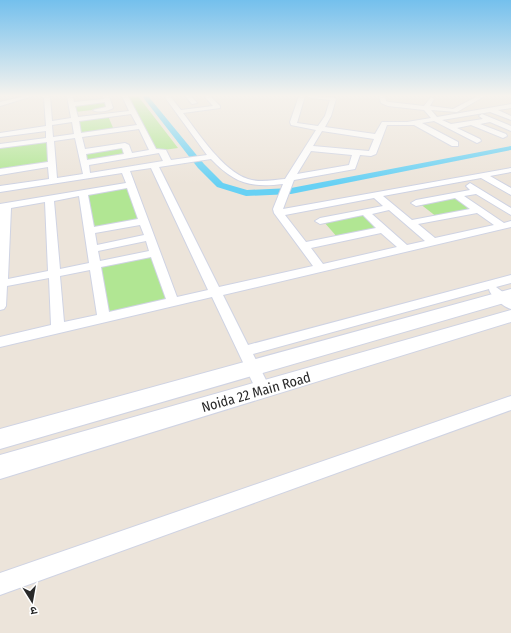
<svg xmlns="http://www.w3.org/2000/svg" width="511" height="633" font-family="'Fira Sans Condensed','Noto Sans Devanagari',sans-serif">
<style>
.green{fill:#b1e693}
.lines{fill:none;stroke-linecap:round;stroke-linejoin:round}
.canal{fill:#67d1f4;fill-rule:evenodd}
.street-casing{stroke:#cfd3e3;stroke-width:2}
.secondary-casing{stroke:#cfd3e3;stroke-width:2}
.street{fill:#fff;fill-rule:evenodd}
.secondary{fill:#fff;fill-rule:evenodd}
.labels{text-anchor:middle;stroke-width:3;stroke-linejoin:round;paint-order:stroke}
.street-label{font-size:14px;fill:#292929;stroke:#fff}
</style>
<rect width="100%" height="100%" fill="#ece4da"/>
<g class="green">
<polygon points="127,96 138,96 178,148 156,151"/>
<polygon points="107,101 110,108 75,112 73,105"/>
<polygon points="108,116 114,130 80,135 76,120"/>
<polygon points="47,141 49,164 0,171 0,147"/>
<polygon points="124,146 128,156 86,162 83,152"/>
<polygon points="129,188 141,220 93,229 86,195"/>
<polygon points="456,196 475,209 437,217 419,203"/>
<polygon points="364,214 381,229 338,238 324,222"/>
<polygon points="153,256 168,299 108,313 99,267"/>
</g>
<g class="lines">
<polygon class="canal" points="142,96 148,96 204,164 223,183 247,190 291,188 511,146 511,150 291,194 246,196 217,187 198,168"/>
<defs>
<g id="street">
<polygon points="25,96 33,96 0,106 0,102"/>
<path d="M42,96h8l2,25 19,-3 -4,-22h6l1,6 30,-3 -1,-3h6l4,12c-4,3 -16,5 -20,2l13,-3 -1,-5 -30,4 3,11 51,-6 -7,-15h6l28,53 10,1 5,10 36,-5 -43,-59h6l11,14 32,-4 -9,-10h6l10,10v2l-37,5c16,21 40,58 65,66 12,4 25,1 37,0l31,-49 -25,-5 -1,-3 9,-26h6l-8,27 21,3 7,-10 5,-16 -19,-2 -3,-2 25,1 3,2 -5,17 -6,11 50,7 7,-12h25l24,-4 -7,-8 -36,-4 -7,-3 -2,-7h6l1,5 3,1 35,4 7,-9 3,2 -4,7 23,3 25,-13h7l-28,16 -26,-2 6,7 74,-13v4l-13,2 13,6v4l-21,-8 -48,8 9,4 32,-5 -4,-3 3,-2 29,12v5l-21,-9 -10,2 26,10 1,2 -4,2 -32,-13 -14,3 23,11 1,2 -4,2 -43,-22 -12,2 36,19v4h-6l-38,-21h-27l-11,29 -5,2 -11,-1 -5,14 -61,11 -11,29 228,-41v4l-21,4 21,12v7l-30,-17 -98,18 29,24 58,-11 -15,-11 -39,8 -5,-3 5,-3 54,-10 -4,-4 4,-3 41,25v7l-35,-21 -12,2 40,27 7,-2v6l-288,68 25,50 263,-70v8l-15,4 15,11v11c-7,-2 -21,-13 -22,-20l-236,65 18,36 -3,4 -5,2 -5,-2 -46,-97 -212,50v-10l51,-12 -2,-47 -42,8 -1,20 -2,3 -4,1v-106l126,-21 -4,-10 -122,19v-6l49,-7 -1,-12 -48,8v-6l48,-7 -1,-20 -47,6v-4l46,-6v-7l-46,6v-4l46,-7 -2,-28zM131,114l6,11 -56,8 -2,-12zM72,122l2,12 -21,3 -1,-12zM139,129l10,21 -17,3 -3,-8 -4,-2 -40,6 -3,-12zM322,131l52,8 -5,12 -56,-5zM75,138l8,36 -26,4 -3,-37zM122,148l2,6 -37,6 -1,-6zM311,151l41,4 -3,10 -52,9zM159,153l4,8 -73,12 -1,-8zM211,159c23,24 39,29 72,25l-10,25 1,4 39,53 -94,21 -60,-120zM151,168l57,122 -31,7 -47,-126zM127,188l11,31 -44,8 -6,-32zM79,196l10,67 -29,6 -6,-68zM374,198l9,8 -63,12 -5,3 5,3 43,-9 13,13 -70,14 -21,-27zM45,202l3,69 -40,8 3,-71zM389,210l36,31 -18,4 -35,-31zM477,213l17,12 -59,13 -17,-14zM140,225l4,10 -47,10 -2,-12zM381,233l16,14 -74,17 -12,-16zM146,241l3,10 -49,10 -2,-10zM151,257l15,42 -57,13 -8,-45zM90,270l7,45 -33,7 -4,-46z"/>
<polygon points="185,96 191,96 197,103 192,104"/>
<polygon points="511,396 511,410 0,595 0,573"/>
</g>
<g id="secondary">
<polygon points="511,289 511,301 0,449 0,429"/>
<polygon points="511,310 511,322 0,479 0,455"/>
</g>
</defs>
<use href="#street" class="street-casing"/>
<use href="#secondary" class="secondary-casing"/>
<use href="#street" class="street"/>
<use href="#secondary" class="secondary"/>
</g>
<linearGradient id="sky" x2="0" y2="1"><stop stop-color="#74c0ed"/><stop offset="0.52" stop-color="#f6f3ee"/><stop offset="1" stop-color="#f6f3ee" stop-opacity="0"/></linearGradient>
<rect width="511" height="184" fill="url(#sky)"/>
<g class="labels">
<g class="street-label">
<text transform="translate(256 392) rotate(-16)" y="5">Noida 22 Main Road</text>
</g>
</g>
<g transform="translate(32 601) rotate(169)" stroke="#ffffff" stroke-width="3" paint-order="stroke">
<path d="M0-3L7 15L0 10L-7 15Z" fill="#292929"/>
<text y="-6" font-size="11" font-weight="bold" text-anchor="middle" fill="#292929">उ</text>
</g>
</svg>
